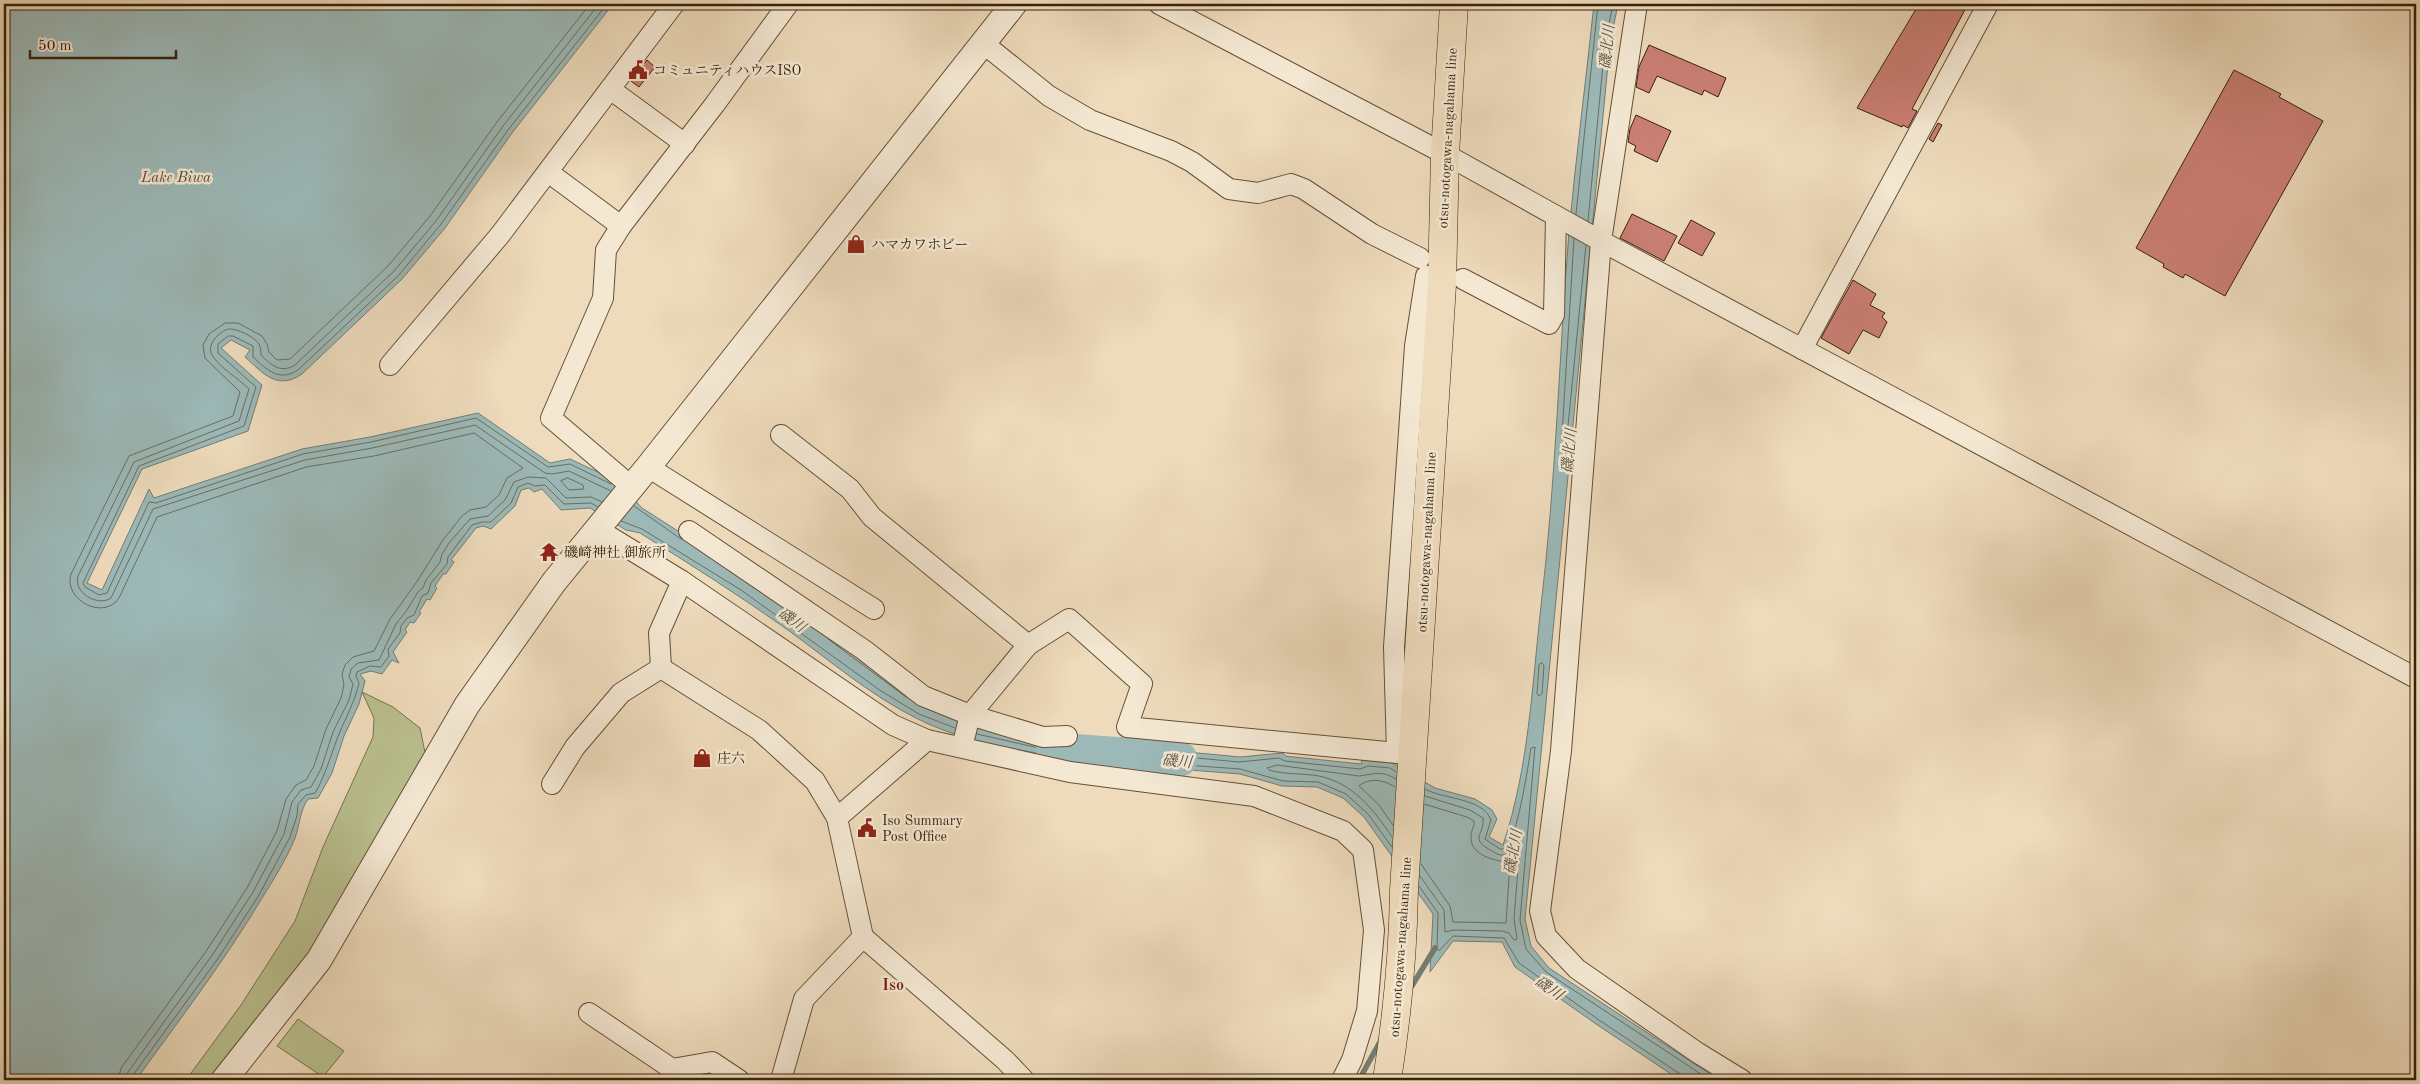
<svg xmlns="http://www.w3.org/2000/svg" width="2420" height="1084" viewBox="0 0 2420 1084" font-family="'Old Standard TT','Noto Serif JP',serif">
<rect width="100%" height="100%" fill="#eedbbc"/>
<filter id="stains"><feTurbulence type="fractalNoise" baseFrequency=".004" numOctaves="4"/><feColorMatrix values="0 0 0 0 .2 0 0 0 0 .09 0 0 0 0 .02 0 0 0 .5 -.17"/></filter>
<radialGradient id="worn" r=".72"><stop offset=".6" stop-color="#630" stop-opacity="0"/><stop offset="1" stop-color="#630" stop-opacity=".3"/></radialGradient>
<g fill="#bac08f" stroke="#79714c">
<polygon points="362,692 393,707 420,728 426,757 289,987 283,986 208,1080 186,1080 241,1005 295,921 323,847 373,737 374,718"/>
<polygon points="298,1019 344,1051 323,1077 277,1046"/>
</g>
<g fill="#9cb9b8" stroke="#747d72">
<path d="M 4,4 L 613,4 L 512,133 L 445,228 L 402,279 L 302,374 C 277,391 263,373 245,357 L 250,350 L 231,340 L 221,348 L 262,385 L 248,431 L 142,469 L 87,583 L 102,590 L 149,489 L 154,498 L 302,449 L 370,437 L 478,413 L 550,463 L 570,459 L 617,481 L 642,508 L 728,563 L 914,697 L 1053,741 L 1101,744 L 1099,760 C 1044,756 965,744 916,718 C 870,695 829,660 788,630 C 740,596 690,564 640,533 L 626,530 L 590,508 L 561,510 L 542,489 L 534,492 L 529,488 L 521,490 L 515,506 L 491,529 L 483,526 L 476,528 L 451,560 L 454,562 L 446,574 L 443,574 L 435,586 L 437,588 L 430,600 L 427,599 L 419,612 L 421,613 L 414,623 L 410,622 L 405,630 L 407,632 L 393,652 L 399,663 L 392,660 L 382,674 L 371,671 L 360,674 L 365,681 L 359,704 L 344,736 L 332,773 L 318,798 L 308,799 C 300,810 300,824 295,838 C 287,858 274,879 262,898 C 224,962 179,1020 136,1080 L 4,1080 Z"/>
<path d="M 1594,4 L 1618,4 L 1610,44 L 1525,919 L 1531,946 L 1549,968 L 1719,1080 L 1680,1080 L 1596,1024 L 1515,967 L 1502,942 L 1453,941 L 1430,972 L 1433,914 L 1364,817 L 1343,798 L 1317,787 L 1282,786 L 1240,774 L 1151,767 L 1151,763 L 1133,761 L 1135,747 L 1240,757 L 1283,753 L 1285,756 L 1361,764 L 1362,760 L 1392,763 L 1435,788 L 1475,799 L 1492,810 L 1497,819 L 1489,837 L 1503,845 C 1529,767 1532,686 1541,606 C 1556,481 1559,357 1569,232 C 1576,156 1586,80 1594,4 Z"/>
</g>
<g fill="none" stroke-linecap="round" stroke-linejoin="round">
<g stroke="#6a6e60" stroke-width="1">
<path d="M 599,4 L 503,126 L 436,221 L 394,271 L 295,365 C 281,374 271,365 261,355 C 261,352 261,348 259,344 C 255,337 236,328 229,329 C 219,331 206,345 212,355 C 220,368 238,378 249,389 L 239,421 L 134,462 L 78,576 C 73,593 98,607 111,598 L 153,509 L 305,460 L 372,448 L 475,425 L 545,473 L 552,474 L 569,471 L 611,491"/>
<path d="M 607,4 L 508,130 L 441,224 L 398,276 L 299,369 C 280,383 267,370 253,357 L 253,346 L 233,336 L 228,336 L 218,344 L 218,353 L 256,387 L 244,426 L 139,466 L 83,583 L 85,587 L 99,595 L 107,593 L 149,502 L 156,503 L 303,454 L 371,442 L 476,418 L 548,467 L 570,464 L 611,484"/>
<polyline points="1576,214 1598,4"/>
<polyline points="1588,221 1605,44 1613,4"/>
<polyline points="1574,239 1562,435 1564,438 1567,436 1586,245"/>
<polygon points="568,478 583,485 584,489 569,490 561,481"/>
<polyline points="634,506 681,539"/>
<polyline points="621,521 642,529 741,590 881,691 919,714 955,728"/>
<polyline points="828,639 906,697"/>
<polygon points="1542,663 1544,665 1542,694 1539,696 1537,694 1539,665"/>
<polyline points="977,734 1052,751 1092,755 1095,753 1093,749 1068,747"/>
<path d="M 1425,789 C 1444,800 1482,797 1491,820 L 1485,839 L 1500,849 L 1505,849 C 1517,840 1528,767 1531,748 L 1535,747 L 1520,920 L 1526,949 L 1546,972 L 1710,1080"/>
<path d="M 1393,825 L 1379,805 L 1359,786 C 1370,777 1384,780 1395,787"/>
<path d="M 1392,837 C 1374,810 1353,783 1319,776 C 1303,773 1285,775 1269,770 L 1267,768 L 1277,765 L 1359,776 C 1375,774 1381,770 1396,779"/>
<polyline points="1392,847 1368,814 1346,794 1318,782 1283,781 1240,769 1158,763 1153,756 1155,754 1239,762 1279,758 1285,761 1360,769 1368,766 1390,768 1396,772"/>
<path d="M 1421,864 L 1450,906 L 1453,922 L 1506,923 L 1510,863 C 1496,860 1470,857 1471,836 C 1471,830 1475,826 1474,821 L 1467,817 L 1424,804"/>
<path d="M 1420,876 L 1444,910 L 1445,932 L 1454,930 L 1502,931 L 1509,933 L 1514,940 L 1517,939 L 1514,919 L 1520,843 L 1516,843 L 1508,854 C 1501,856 1498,855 1492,851 C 1468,838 1485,835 1483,818 L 1470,810 L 1425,796"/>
<polyline points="1419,886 1438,913 1437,950 1440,950 1453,936 1504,938 1519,963 1599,1020 1680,1074 1682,1080"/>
<path d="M 118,1080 L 121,1068 L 207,950 L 247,888 L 277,831 L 286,799 L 296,785 L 306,780 L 314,766 L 326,729 L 341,698 L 344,685 L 342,674 L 345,665 L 353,657 L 374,651 L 390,619 L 416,583 L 443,540 L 462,516 L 470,510 L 486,507 L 499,495 L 507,478 L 523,468 L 474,433 L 374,456 L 306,467 L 157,517 L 119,598 C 104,621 63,600 71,574 L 129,456 L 233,416 L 240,392 L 205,358 L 203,345 L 209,334 L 225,323 L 238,323 L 262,336 L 267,344 L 269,352 L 277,360 L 290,359 L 388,266 L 430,216 L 497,122 L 590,4"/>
<polyline points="126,1080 128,1072 213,954 253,892 284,834 292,802 301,790 311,787 321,769 333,732 349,700 353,684 349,677 351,669 358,663 379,660 396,624 407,610 418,592 423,588 426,580 440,562 442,554 449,543 470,519 488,516 505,500 514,482 528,477 546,478 566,498 591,497 602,502"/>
<path d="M 132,1080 L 133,1075 L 219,957 L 259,895 L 290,837 L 297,816 L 298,804 L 306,795 L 315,793 C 326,774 331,754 339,734 C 346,717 355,701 359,683 L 356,676 L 357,672 L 370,666 L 381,667 L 389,656 L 388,649 L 400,633 L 401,626 L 407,618 L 414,615 L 422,596 L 428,593 L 431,583 L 447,564 L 448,557 L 472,525 L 482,522 L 491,522 L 511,503 L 518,487 L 528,483 L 535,486 L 545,485 L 564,504 L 591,503 L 598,507"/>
</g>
<g stroke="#747d72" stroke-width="5.5">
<polyline points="1410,989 1435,948"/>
<polyline points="1359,1080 1381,1040"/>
</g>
<polyline stroke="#9cb9b8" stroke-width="35" points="1053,750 1180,759"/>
</g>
<g fill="#cb7f75" stroke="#382208">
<polygon points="1919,4 1968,4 1912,109 1917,111 1908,128 1903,125 1902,127 1857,108"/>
<polygon points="1649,45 1726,78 1718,97 1704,90 1702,95 1657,76 1649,93 1636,87 1639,67"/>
<polygon points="647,60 655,67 639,87 631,81"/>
<polygon points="2234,70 2281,94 2279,97 2323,121 2225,296 2185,274 2183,278 2163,267 2164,264 2136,248"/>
<polygon points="1636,115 1671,131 1657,162 1634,151 1636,146 1628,142 1630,129"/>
<polygon points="1938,123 1942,125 1933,142 1929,139"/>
<polygon points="1632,214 1677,236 1664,261 1620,238"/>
<polygon points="1691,220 1715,233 1702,256 1678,243"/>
<polygon points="1853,280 1876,294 1870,305 1885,313 1882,317 1887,322 1879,338 1863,330 1849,354 1821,338"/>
</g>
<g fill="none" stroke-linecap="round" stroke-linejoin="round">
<g stroke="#665035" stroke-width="22">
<g id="minor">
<polyline points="1159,4 1445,154 1601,241 2416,678"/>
<polyline points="1637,4 1601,241 1561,751 1540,911 1546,936 1577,969 1698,1053 1742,1080"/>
<polyline points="984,44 1049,96 1090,120 1171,151 1192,162 1229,189 1258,193 1291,184 1304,189 1372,234 1420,258"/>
<polyline points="610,89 685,144"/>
<polyline points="548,172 621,226"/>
<polyline points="1463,279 1549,324 1554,315 1556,216"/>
<polyline points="1802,349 1988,4"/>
<polyline points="390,365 500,235 674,4"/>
<polyline points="781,435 850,489 872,517 1028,645 970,715 962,747"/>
<polyline points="648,467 874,609"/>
<polyline points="632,487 551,418 603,298 606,250 621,226 715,104 788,4"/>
<polyline points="597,529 682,581 893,725 927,740 1070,772 1254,796 1343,831 1363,850 1374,930 1367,1011 1352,1060 1342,1080"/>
<polyline points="689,531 864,650 923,696 970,715 1043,737 1067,736"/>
<polyline points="1028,645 1069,619 1142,684 1127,727 1397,753 1394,647 1415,346 1426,276"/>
<polyline points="661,668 659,633 682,581"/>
<polyline points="552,784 575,747 621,693 661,668 759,730 815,781 837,818"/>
<polyline points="863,937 837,818 927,740"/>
<polyline points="589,1013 672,1069 712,1062 739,1080"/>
<polyline points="781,1080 804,999 863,937 1005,1060 1024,1080"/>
</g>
</g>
<g stroke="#665035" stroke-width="27">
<polyline id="tertiary" points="224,1080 319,960 467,705 554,582 648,467 1014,4"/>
</g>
<g stroke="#382208" stroke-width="29">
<path id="primary" d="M 1387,1080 C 1397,1017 1403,954 1404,890 L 1442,285 L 1445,154 L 1454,4"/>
</g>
<use href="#minor" stroke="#f4e8d3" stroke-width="20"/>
<use href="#tertiary" stroke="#f4e8d3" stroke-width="25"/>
<use href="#primary" stroke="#eedbbc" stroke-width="28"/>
</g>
<defs>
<g id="civic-bare" transform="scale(1.5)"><path d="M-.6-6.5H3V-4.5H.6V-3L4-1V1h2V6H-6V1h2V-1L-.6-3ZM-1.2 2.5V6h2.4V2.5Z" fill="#8f2418" stroke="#f4e8d3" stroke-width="2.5" paint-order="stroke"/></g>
<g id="shop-bare" transform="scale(1.5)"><path d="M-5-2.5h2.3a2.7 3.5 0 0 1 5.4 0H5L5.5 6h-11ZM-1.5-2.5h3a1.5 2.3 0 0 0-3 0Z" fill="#8f2418" stroke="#f4e8d3" stroke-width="2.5" paint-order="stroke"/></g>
<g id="temple-bare" transform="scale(1.5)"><path d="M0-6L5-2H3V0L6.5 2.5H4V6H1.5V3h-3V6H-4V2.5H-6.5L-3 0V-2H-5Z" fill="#8f2418" stroke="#f4e8d3" stroke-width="2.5" paint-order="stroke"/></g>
</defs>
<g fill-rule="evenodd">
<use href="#civic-bare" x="638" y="70"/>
<use href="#shop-bare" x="856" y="244"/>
<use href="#temple-bare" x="549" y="552"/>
<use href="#shop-bare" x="702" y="758"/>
<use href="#civic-bare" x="867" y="828"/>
</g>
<g text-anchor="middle" stroke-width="5" stroke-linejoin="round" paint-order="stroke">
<g font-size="14" fill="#382208" stroke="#f4e8d3" text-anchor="start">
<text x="653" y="75">コミュニティハウスISO</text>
<text x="871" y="249">ハマカワホビー</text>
<text x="564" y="557">磯崎神社 御旅所</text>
<text x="717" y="763">庄六</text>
<text x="882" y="825">Iso Summary<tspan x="882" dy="16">Post Office</tspan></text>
</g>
<g font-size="14" fill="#382208" stroke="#f4e8d3">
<text transform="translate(1447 138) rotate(-87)" y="5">otsu-notogawa-nagahama line</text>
<text transform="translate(1426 542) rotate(-87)" y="5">otsu-notogawa-nagahama line</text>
<text transform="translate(1400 947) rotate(-86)" y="5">otsu-notogawa-nagahama line</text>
</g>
<g font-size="15" font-style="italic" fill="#564f3d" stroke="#f4e8d3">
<text transform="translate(1607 47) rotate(-85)" y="5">磯北川</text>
<text x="176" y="182">Lake Biwa</text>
<text transform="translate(1569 451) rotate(-85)" y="5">磯北川</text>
<text transform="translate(792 620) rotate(36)" y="5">磯川</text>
<text transform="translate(1177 761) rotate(5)" y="5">磯川</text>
<text transform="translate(1513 852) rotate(-80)" y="5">磯北川</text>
<text transform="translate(1549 988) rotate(35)" y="5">磯川</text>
</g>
<g font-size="16" font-weight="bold" fill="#7a1f14" stroke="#f4e8d3">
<text x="893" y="990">Iso</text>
</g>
</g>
<rect width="2420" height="1084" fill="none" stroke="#eedbbc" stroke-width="20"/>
<rect x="5" y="5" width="2410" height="1074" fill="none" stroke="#382208" stroke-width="2.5"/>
<rect x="10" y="10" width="2400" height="1064" fill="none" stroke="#382208"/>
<path d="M30 50v8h146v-8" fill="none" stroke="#382208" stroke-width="2.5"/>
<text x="38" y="50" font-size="15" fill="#382208" stroke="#f4e8d3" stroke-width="4" paint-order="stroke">50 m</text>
<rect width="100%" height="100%" filter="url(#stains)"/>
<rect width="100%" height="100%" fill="url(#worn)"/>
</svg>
